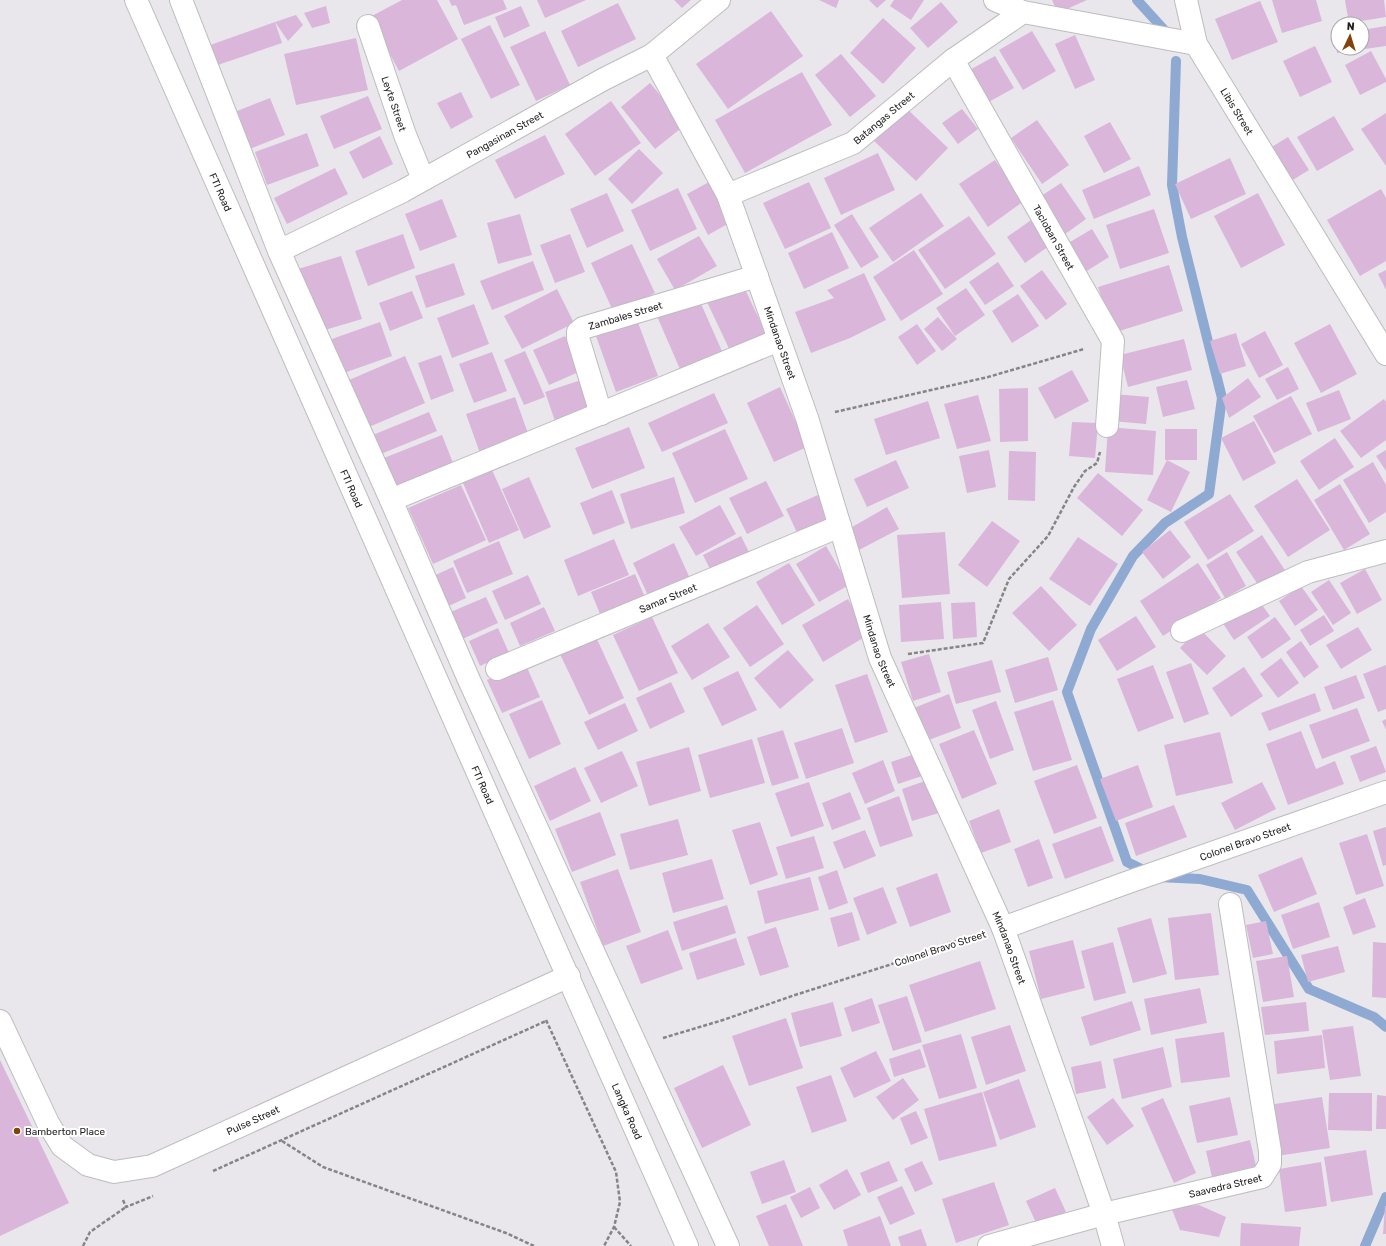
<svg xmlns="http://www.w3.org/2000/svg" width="1386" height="1246" viewBox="0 0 1386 1246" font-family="Rubik,sans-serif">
<rect width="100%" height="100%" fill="#e9e7eb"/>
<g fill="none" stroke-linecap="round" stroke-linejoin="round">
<g stroke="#8faad2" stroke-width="10">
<polyline points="1137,0 1167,33"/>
<polyline points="1176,61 1172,185 1182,237 1222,398 1209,494 1165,523 1133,556 1091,629 1067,692 1127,862 1158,877 1200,879 1247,890 1309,989 1374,1017 1386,1027"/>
<polyline points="1365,1246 1386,1197"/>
</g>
</g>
<g fill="#dab6db">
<polygon points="402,0 437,0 458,39 399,71 370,17"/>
<polygon points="449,0 503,0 507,9 464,25 456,5 452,6"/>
<polygon points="537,0 586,0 545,18"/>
<polygon points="674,0 691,0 682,8"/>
<polygon points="819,0 839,0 836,8"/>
<polygon points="869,0 886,0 877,8"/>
<polygon points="894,0 924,0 911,20 890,6"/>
<polygon points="1052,0 1087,0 1058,13"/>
<polygon points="1272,0 1316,0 1322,21 1282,33"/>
<polygon points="1345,0 1384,0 1386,17 1349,23"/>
<polygon points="1260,1 1278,42 1232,60 1215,19"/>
<polygon points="941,2 958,22 928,48 910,28"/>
<polygon points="618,3 636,39 578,67 561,31"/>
<polygon points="326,6 330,23 312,28 304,13"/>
<polygon points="521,6 530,26 504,38 495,17"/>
<polygon points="771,11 803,56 728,109 696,64"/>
<polygon points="296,15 303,25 288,41 275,22"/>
<polygon points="883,18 916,48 883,84 850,53"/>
<polygon points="275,22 282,43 206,69 199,49"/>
<polygon points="490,25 520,85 491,99 461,39"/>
<polygon points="1386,26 1386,46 1337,53 1335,34 1338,34 1338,48 1362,48 1362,30"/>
<polygon points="545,31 570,85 536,101 510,47"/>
<polygon points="1032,31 1056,71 1023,90 999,50"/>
<polygon points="1075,35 1095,80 1075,89 1055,44"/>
<polygon points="356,38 368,90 296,105 284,54"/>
<polygon points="1315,46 1332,82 1300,97 1283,61"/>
<polygon points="1371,51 1386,79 1386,82 1360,95 1345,65"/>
<polygon points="841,54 876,96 850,117 815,75"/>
<polygon points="995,56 1014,88 985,104 966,72"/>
<polygon points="802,72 832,125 745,173 715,120"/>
<polygon points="650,83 685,125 655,149 621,107"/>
<polygon points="461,92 473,117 451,129 437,103"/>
<polygon points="368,96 382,129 334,149 320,116"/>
<polygon points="270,98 285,135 237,154 222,117"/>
<polygon points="611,101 641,143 595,176 565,134"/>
<polygon points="903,105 948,148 916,181 871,138"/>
<polygon points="962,109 978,129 958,144 942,123"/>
<polygon points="1386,113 1386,166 1361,129"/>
<polygon points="1334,116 1354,150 1317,171 1297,137"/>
<polygon points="1037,120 1069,165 1042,184 1011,138"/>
<polygon points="1110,122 1131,159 1104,173 1084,136"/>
<polygon points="307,133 319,166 267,185 255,152"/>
<polygon points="545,135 565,174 515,199 495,160"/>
<polygon points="380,136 393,164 363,179 349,152"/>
<polygon points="1288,137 1309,170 1291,181 1270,148"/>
<polygon points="639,149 663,173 632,204 608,179"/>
<polygon points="878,153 895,190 841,215 824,178"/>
<polygon points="1230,158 1246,194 1191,219 1175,184"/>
<polygon points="995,160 1024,201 988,227 959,184"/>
<polygon points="1139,166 1151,195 1094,219 1082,190"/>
<polygon points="335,168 348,194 287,224 274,198"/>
<polygon points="711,181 733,221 708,235 687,194"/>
<polygon points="809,182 831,228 785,249 763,203"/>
<polygon points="1061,183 1086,219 1061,237 1035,200"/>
<polygon points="678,188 697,229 650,251 631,210"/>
<polygon points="1381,189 1386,198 1386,261 1360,276 1327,220"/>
<polygon points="607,193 624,231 587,248 570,209"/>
<polygon points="921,193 944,226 893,262 869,228"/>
<polygon points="1258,193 1285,245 1241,268 1214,216"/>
<polygon points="442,199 457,237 420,251 405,214"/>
<polygon points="1154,209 1169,253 1120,269 1106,225"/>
<polygon points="520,214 532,255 498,264 487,223"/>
<polygon points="852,214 879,257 861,268 834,225"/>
<polygon points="969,216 996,254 945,289 918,250"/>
<polygon points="1034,218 1052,244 1025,263 1007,237"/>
<polygon points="1092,229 1109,257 1082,274 1065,245"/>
<polygon points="832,232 849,268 804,289 788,253"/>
<polygon points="403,234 415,268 368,286 355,251"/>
<polygon points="570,234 585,272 555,283 540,245"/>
<polygon points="699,236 717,266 675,290 657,259"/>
<polygon points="632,244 655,293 614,313 591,263"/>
<polygon points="914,250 943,294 901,321 873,277"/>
<polygon points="341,256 362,319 318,332 298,269"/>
<polygon points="533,261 544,290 492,310 480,281"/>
<polygon points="998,262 1014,286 985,305 969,282"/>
<polygon points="454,263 465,295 426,308 415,276"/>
<polygon points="1169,265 1183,311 1113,333 1098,287"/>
<polygon points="1042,270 1067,304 1046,320 1020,286"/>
<polygon points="1386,270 1386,290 1378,274"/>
<polygon points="864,273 886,320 850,338 811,353 795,312 834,298 827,290"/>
<polygon points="743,285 769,340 733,357 707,302"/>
<polygon points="966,288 985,315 955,336 936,308"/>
<polygon points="557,289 574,323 522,349 504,316"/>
<polygon points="412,291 423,318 390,331 379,303"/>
<polygon points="1018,294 1039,326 1012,343 992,311"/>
<polygon points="698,297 725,358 683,376 656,314"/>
<polygon points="474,304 489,344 452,358 437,318"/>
<polygon points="938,317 957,339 942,351 924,329"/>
<polygon points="637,320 658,376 616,392 596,336"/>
<polygon points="380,322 392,356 341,374 329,340"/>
<polygon points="917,324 936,351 917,365 898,337"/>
<polygon points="1330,324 1357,374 1321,393 1294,343"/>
<polygon points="1265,331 1283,365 1259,378 1241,344"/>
<polygon points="1236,333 1246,366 1220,374 1210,341"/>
<polygon points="565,336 581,371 549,385 533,350"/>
<polygon points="1184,339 1192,370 1128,387 1120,355"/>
<polygon points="525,351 545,397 524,405 504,360"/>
<polygon points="492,352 507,391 474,403 459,364"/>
<polygon points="441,355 454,391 431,400 418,363"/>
<polygon points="405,356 425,403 369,427 349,380"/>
<polygon points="1288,367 1299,389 1277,400 1265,379"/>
<polygon points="1072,370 1089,401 1055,419 1038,388"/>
<polygon points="587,378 597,409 556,424 545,392"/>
<polygon points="1248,378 1261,397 1229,418 1222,398"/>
<polygon points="1187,380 1195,409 1163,417 1156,387"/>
<polygon points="780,387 807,447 774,462 747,403"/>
<polygon points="1028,388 1028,441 1000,442 999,389"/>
<polygon points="1339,390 1351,419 1318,432 1306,403"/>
<polygon points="714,393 728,423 662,452 648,423"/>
<polygon points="1114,394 1149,397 1146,424 1111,421"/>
<polygon points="978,395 991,441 957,449 944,404"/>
<polygon points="1291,396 1312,434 1274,453 1253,416"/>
<polygon points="515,397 530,439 481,456 466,414"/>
<polygon points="1384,399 1386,402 1386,440 1361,458 1340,431"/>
<polygon points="928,401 940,438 886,455 874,419"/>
<polygon points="429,412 437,431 376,456 368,437"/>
<polygon points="1254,421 1276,463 1243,481 1221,438"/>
<polygon points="1072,422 1098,423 1095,458 1069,456"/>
<polygon points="629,427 645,468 592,489 575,448"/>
<polygon points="1108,427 1156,431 1153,475 1105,472"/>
<polygon points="725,429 748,479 695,503 672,453"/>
<rect x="1165" y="429" width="32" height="31"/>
<polygon points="442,435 455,468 397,491 384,458"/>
<polygon points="1335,438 1354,467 1319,490 1300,461"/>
<polygon points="989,450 996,487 967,493 959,456"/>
<polygon points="1386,450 1386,471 1376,456"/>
<polygon points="1009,451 1036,452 1035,501 1008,500"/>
<polygon points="896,460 909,488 867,507 854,479"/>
<polygon points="1167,460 1190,472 1171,512 1147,500"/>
<polygon points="1373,462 1386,485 1386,512 1369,523 1343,480"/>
<polygon points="492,470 519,530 489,543 463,483"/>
<polygon points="1098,473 1143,510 1122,536 1077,498"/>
<polygon points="529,477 551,527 524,539 502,489"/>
<polygon points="674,477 685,513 631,529 620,494"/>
<polygon points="1297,479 1330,530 1288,557 1254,506"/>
<polygon points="766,481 784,516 747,534 729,498"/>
<polygon points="1340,484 1370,534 1344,550 1314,500"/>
<polygon points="461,485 486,540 433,564 408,508"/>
<polygon points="612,490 625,523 593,535 580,503"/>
<polygon points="1230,494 1254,531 1208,560 1184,522"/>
<polygon points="818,495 832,524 800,539 786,509"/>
<polygon points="720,505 736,534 696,556 679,527"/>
<polygon points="887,507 899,529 859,550 847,530"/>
<polygon points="992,521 1020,541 987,587 958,565"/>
<polygon points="1170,530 1191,557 1163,579 1142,552"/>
<polygon points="945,532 950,594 902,598 897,535"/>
<polygon points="1262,535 1286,572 1261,589 1236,552"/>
<polygon points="741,536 750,554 712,573 703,555"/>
<polygon points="1078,537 1118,564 1090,606 1049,579"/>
<polygon points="614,539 629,575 578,596 564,560"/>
<polygon points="499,541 513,574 467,593 453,561"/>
<polygon points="674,543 692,583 651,602 633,563"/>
<polygon points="826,546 849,585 819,602 796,564"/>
<polygon points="1227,552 1246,586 1225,598 1206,565"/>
<polygon points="789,563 815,605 782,625 756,582"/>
<polygon points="1198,563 1221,598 1163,636 1140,601"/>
<polygon points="453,567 466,598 442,609 429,578"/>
<polygon points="1365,569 1382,600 1357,614 1340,583"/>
<polygon points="635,574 647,602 603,621 591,592"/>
<polygon points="528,575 541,604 505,620 492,591"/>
<polygon points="1329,580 1351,613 1333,625 1311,592"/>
<polygon points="1041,586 1077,625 1049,651 1012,613"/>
<polygon points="1301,586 1318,610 1295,626 1279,601"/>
<polygon points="486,597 498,623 458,641 446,614"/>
<polygon points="1257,598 1270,616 1234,640 1222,622"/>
<polygon points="848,599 868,635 823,662 802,625"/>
<polygon points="941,602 944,639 901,642 899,605"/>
<polygon points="975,602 977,637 953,639 951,603"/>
<polygon points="757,605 784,644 750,667 723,628"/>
<polygon points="544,607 555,631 520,646 510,623"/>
<polygon points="1324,615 1334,631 1310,646 1300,630"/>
<polygon points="1136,616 1156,647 1117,671 1098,640"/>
<polygon points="652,617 678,673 639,691 613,635"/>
<polygon points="1275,617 1291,639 1262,659 1247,637"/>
<polygon points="708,623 730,657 692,680 671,646"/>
<polygon points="1358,627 1372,650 1341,669 1326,645"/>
<polygon points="498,628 509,653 480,666 469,641"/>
<polygon points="1199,628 1226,656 1207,675 1180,648"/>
<polygon points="596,637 624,698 589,715 560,654"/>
<polygon points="1301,641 1319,667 1304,678 1286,652"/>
<polygon points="788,650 814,680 780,709 754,678"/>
<polygon points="929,654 941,692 913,701 901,662"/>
<polygon points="1048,657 1058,690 1015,703 1005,670"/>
<polygon points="1281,658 1299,683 1278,698 1260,674"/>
<polygon points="992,660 1001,692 956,704 947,672"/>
<polygon points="525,663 540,697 502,713 487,680"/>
<polygon points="1191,663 1209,714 1184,723 1166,672"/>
<polygon points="1153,665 1174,718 1138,732 1117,679"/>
<polygon points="1386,665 1386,709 1378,712 1363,674"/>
<polygon points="1244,667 1263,696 1231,717 1212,688"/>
<polygon points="738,671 757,710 722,726 703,688"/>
<polygon points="867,674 888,732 855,743 835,685"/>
<polygon points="1356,675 1365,698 1333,710 1324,687"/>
<polygon points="671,682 685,712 650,729 636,698"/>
<polygon points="1315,693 1321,711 1269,731 1261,713"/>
<polygon points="949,694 961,728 926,741 914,708"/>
<polygon points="542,700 561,744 529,759 509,714"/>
<polygon points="1053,700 1072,760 1033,771 1014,712"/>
<polygon points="996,701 1014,750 990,759 972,710"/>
<polygon points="625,703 638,731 598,750 584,722"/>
<polygon points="1357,708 1370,741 1322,759 1309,725"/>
<polygon points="1386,719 1386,730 1382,721"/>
<polygon points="842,728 854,763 806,779 794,743"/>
<polygon points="783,730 799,778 772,786 757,738"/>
<polygon points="974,730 997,784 962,799 939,744"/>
<polygon points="1301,731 1316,769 1335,761 1344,784 1288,805 1266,744"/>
<polygon points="1220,732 1233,783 1176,796 1164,745"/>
<polygon points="752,739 765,783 710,798 698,755"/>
<polygon points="1376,746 1386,772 1360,782 1350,756"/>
<polygon points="689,747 701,791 649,806 636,762"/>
<polygon points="622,751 638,786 601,803 584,768"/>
<polygon points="918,753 925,775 898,784 891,762"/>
<polygon points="883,760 895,791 865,804 852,773"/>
<polygon points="1077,765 1097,818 1054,834 1034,781"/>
<polygon points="1138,765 1153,807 1116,821 1100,779"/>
<polygon points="575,767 591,801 550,821 534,786"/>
<polygon points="928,780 939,813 912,821 902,789"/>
<polygon points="809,782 824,826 791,837 775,793"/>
<polygon points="1262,782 1276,809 1235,830 1221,803"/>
<polygon points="850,792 861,819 832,830 822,803"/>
<polygon points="899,796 913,836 880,847 867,808"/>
<polygon points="1174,805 1187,837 1136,856 1125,823"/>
<polygon points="999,809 1011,842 981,853 969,821"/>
<polygon points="600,812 616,855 572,872 555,829"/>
<polygon points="678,819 688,855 630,870 620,834"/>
<polygon points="760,822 778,875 750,885 732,830"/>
<polygon points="1101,826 1114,861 1065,879 1052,844"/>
<polygon points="1386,827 1386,865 1383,866 1373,831"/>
<polygon points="865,830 876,856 844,869 833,842"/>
<polygon points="1367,834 1384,886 1356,895 1339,843"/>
<polygon points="814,836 824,868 786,879 776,847"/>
<polygon points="1039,839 1053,878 1028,887 1014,849"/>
<polygon points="1302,857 1317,894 1274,912 1258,875"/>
<polygon points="712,859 724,899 673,913 662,873"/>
<polygon points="618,869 641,932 603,946 580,882"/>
<polygon points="837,870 848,903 829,910 818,877"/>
<polygon points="937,873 951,912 910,927 896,888"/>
<polygon points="810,877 819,910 765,924 757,891"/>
<polygon points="883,887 897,923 867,935 853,898"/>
<polygon points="1365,898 1376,927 1353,935 1343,907"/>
<polygon points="1319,902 1330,937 1293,949 1281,915"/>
<polygon points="727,905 736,933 682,951 673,922"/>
<polygon points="852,912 860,940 838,947 830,918"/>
<polygon points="1211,913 1219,975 1175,980 1168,918"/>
<polygon points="1151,918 1167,974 1133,983 1117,928"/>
<polygon points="1266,921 1273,954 1253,958 1246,925"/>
<polygon points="776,927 789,967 760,976 747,937"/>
<polygon points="668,930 683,969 641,984 626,946"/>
<polygon points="736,938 745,965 697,980 689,953"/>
<polygon points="1073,940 1085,988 1041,999 1029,951"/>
<polygon points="1113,942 1126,993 1094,1001 1081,951"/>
<polygon points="1373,942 1386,943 1386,998 1372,997"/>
<polygon points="1338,946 1345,972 1308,982 1301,955"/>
<polygon points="1287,956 1294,997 1263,1002 1256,961"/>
<polygon points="980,961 996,1009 925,1032 909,985"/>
<polygon points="1200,988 1207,1023 1151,1035 1144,999"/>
<polygon points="907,996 922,1042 893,1051 878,1005"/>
<polygon points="872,998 880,1023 852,1032 844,1008"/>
<polygon points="1132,1001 1141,1030 1090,1046 1081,1017"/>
<polygon points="833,1002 842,1036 800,1047 791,1013"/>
<polygon points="1306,1002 1309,1031 1265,1035 1261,1007"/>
<polygon points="786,1018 803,1068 749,1086 732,1036"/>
<polygon points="1010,1025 1026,1071 986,1085 971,1037"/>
<polygon points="1353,1026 1361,1076 1330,1080 1322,1030"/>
<polygon points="1224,1032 1230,1077 1181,1083 1175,1039"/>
<polygon points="961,1034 977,1088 939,1099 922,1045"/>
<polygon points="1322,1035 1325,1068 1277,1074 1274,1041"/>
<polygon points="1163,1047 1172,1087 1122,1099 1113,1059"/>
<polygon points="920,1049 926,1067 894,1077 889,1059"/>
<polygon points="876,1051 891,1081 854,1098 840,1068"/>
<polygon points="0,1060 69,1203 0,1236"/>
<polygon points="1101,1061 1106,1088 1076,1094 1071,1067"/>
<polygon points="723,1065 751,1125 702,1148 674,1088"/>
<polygon points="831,1075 847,1121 812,1133 796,1087"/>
<polygon points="903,1078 919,1100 893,1120 876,1097"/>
<polygon points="1019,1079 1036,1127 1000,1140 983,1092"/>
<polygon points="982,1092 997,1146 939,1161 924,1109"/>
<polygon points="1329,1093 1372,1093 1372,1131 1328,1130"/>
<polygon points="1377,1095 1386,1096 1386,1129 1376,1129"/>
<polygon points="1230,1097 1238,1135 1197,1143 1189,1106"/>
<polygon points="1322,1097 1330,1148 1277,1156 1269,1105"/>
<polygon points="1113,1098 1134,1126 1107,1145 1087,1117"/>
<polygon points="1163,1098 1196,1173 1174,1183 1141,1108"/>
<polygon points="916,1111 928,1138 911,1145 900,1118"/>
<polygon points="1250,1140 1256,1166 1212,1177 1206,1151"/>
<polygon points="1366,1150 1373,1195 1331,1202 1324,1157"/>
<polygon points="784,1160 796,1192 762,1204 750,1172"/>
<polygon points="889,1161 898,1181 868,1193 860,1173"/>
<polygon points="922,1161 933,1184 915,1192 904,1169"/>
<polygon points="1321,1162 1327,1206 1285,1212 1279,1169"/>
<polygon points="847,1169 861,1195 834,1210 819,1185"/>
<polygon points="994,1182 1009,1225 956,1243 942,1199"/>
<polygon points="902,1186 915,1214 890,1225 877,1197"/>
<polygon points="810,1187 820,1208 801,1218 790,1197"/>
<polygon points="1055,1188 1066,1212 1037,1225 1026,1201"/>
<polygon points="786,1204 803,1246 769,1246 756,1216"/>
<polygon points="1199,1205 1226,1217 1219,1237 1180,1230 1171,1207"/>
<polygon points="1385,1206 1386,1206 1386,1234 1383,1234"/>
<polygon points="880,1216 891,1246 848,1246 843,1230"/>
<polygon points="1241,1223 1301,1227 1299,1246 1240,1246"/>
<polygon points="921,1229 927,1246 901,1246 898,1237"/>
</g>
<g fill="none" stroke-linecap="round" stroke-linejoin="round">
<g stroke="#bdbcbf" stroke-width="24">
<g id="minor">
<path id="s1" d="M 136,0 L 687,1246"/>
<polyline points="181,0 279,251 391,500 469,680 728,1246"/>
<polyline points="995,0 1023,12 1196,44"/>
<path id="s2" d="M 1186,0 L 1196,44 L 1386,354"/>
<path id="s3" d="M 368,26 L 405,135 L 423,179"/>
<path id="s4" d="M 652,55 L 728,195 L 807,418 L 880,658 L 1003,928 L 1065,1102 L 1104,1214 L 1113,1246"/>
<path id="s5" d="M 953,60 L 1113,341 L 1107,426"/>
<path id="s6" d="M 728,195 L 853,143 L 953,60 L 1023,12"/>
<path id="s7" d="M 279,251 L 403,191 L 604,79 L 652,55 L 719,0"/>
<path id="s8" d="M 601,414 L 578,338 L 578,332 L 583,328 L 757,276"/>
<polyline points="391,500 779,340"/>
<polyline points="1182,631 1308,572 1386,551"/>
<path id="s9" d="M 497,669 L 840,526"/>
<path id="s10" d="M 1003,928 L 1123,884 L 1386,792"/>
<path id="s11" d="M 0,1021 L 48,1123 L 62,1146 L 88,1165 L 114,1172 L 152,1166 L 569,976"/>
<path id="s12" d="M 989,1246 L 1104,1214 L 1262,1177 L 1270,1164 L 1270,1151 L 1230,904"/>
</g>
</g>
<g stroke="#868487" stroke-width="2.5" stroke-dasharray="4 2" stroke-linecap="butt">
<polyline points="835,412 988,377 1084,349"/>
<polyline points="908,654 983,643 1009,579 1048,536 1074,487 1085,471 1097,463 1100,452"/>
<polyline points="546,1020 616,1172 620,1202 614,1227 604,1246"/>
<polyline points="663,1038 723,1020 795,995 889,965 949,943 976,936"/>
<polyline points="282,1141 323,1167 506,1233 534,1246"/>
<polyline points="213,1171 546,1021"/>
<polyline points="123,1200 126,1207 153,1196"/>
<polyline points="614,1227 631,1246"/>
<polyline points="83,1246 90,1232 126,1207"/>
</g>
<use href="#minor" stroke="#fff" stroke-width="22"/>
</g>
<circle fill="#834209" stroke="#fff" stroke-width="1.5" cx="17" cy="1131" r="4"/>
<g text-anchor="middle" stroke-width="4" stroke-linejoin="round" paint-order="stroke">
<g font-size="10" fill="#201f20" stroke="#fff">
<text dy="4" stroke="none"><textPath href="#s3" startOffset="82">Leyte Street</textPath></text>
<text dy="4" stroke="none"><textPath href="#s2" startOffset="124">Libis Street</textPath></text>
<text dy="4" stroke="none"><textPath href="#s6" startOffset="175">Batangas Street</textPath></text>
<text dy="4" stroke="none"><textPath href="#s7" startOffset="254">Pangasinan Street</textPath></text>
<text dy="4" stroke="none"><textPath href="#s1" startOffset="210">FTI Road</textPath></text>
<text dy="4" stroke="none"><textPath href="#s5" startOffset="204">Tacloban Street</textPath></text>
<text dy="4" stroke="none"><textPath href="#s8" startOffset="136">Zambales Street</textPath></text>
<text dy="4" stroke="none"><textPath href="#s4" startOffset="316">Mindanao Street</textPath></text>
<text dy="4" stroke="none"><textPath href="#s1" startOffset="534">FTI Road</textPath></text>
<text dy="4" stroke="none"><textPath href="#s9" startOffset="185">Samar Street</textPath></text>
<text dy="4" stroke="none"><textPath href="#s4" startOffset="640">Mindanao Street</textPath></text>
<text dy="4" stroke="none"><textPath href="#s1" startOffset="858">FTI Road</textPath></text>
<text dy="4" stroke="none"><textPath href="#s10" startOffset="257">Colonel Bravo Street</textPath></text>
<text transform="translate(940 948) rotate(-18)" y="4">Colonel Bravo Street</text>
<text dy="4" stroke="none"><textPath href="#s4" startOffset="964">Mindanao Street</textPath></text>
<text dy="4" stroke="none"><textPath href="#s1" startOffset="1215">Langka Road</textPath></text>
<text dy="4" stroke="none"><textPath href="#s11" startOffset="348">Pulse Street</textPath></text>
<text dy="4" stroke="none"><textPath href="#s12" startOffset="244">Saavedra Street</textPath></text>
</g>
<g font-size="10" fill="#201f20" stroke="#fff" text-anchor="start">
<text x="25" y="1135">Bamberton Place</text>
</g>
</g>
<g transform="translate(1350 36) rotate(4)"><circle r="19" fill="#ffffff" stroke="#a6a5a6"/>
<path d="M0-3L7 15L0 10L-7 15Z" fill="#834209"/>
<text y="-6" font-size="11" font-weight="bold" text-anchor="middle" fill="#201f20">N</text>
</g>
</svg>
